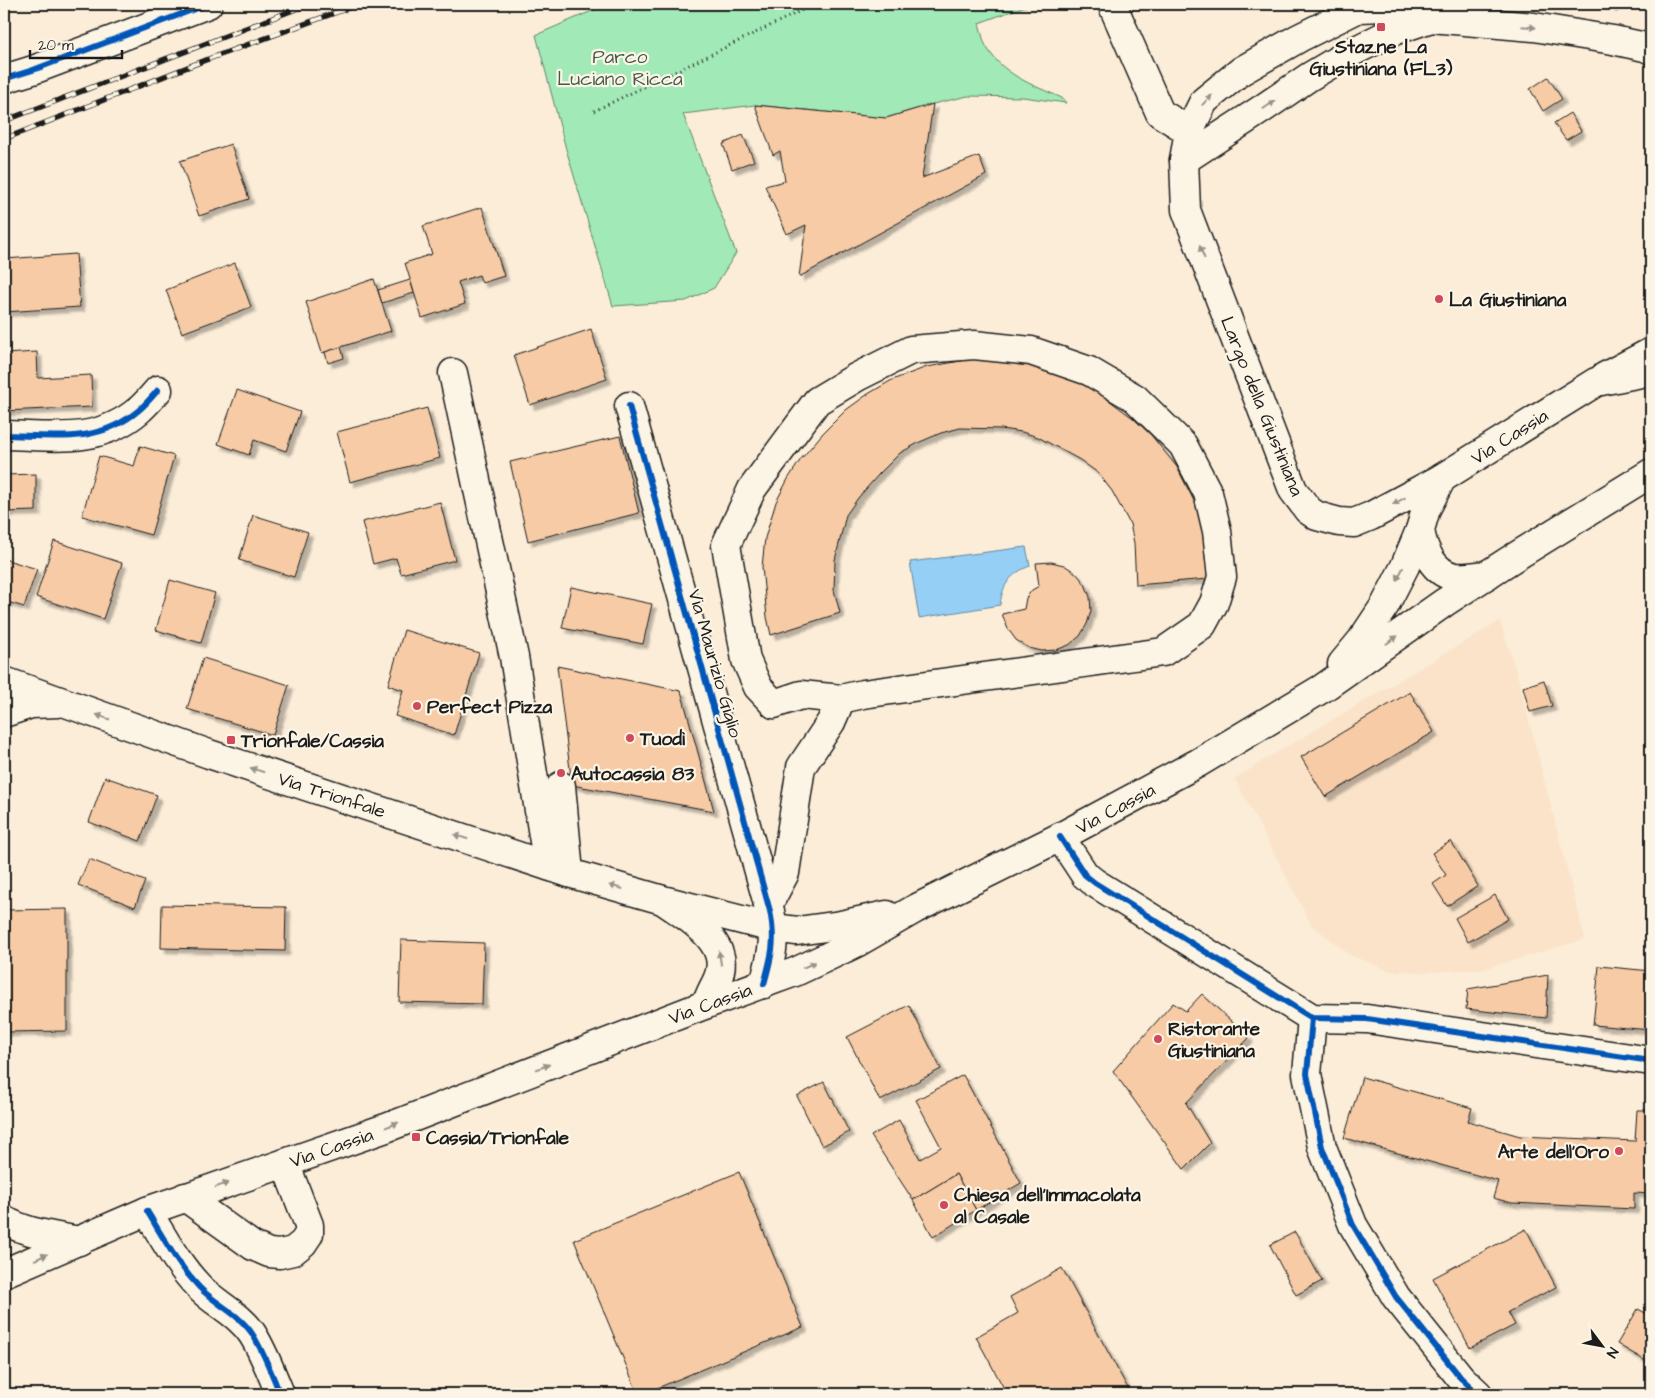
<svg xmlns="http://www.w3.org/2000/svg" width="1655" height="1398" viewBox="0 0 1655 1398" font-family="'Architects Daughter',sans-serif">
<defs>
<filter id="shadow"><feDropShadow dx="4.5" dy="4.5" stdDeviation="1" flood-color="#0004"/></filter>
</defs>
<rect width="100%" height="100%" fill="#fbedd8"/>
<filter id="ink" filterUnits="userSpaceOnUse"><feTurbulence type="fractalNoise" baseFrequency=".02" numOctaves="2"/><feDisplacementMap in="SourceGraphic" scale="10" xChannelSelector="R" yChannelSelector="G"/><feConvolveMatrix kernelMatrix="1 2 1 2 8 2 1 2 1" color-interpolation-filters="sRGB"/></filter>
<g filter="url(#ink)">
<polygon fill="#fae3c9" points="1500,621 1517,674 1585,939 1484,969 1429,972 1390,971 1350,955 1311,924 1235,779 1261,762"/>
<path fill="#a1e9b7" stroke="#5e826a" d="M 608,4 L 1031,4 L 979,23 C 981,29 982,36 984,42 C 999,74 1033,85 1062,98 L 1066,103 L 1023,97 L 968,96 L 933,104 L 886,118 L 755,105 L 683,114 L 736,253 L 714,288 L 686,301 L 613,306 L 566,149 L 536,35 Z"/>
<path fill="#96cff6" stroke="#65879f" d="M 1026,547 L 1030,566 C 1011,573 1002,585 1000,605 L 919,618 L 910,562 Z"/>
<g fill="#f6cba5" stroke="#1c1c1c" filter="url(#shadow)">
<polygon points="1548,77 1562,99 1543,111 1530,89"/>
<polygon points="933,104 922,178 979,156 986,175 799,277 806,225 787,234 765,186 785,181 780,151 773,155 755,105 886,118"/>
<polygon points="1570,113 1581,131 1566,140 1554,123"/>
<polygon points="743,135 754,161 732,169 723,144"/>
<polygon points="231,144 249,199 199,216 180,161"/>
<polygon points="482,207 504,276 482,283 479,275 458,282 465,304 422,318 405,263 432,254 423,226"/>
<polygon points="76,254 80,307 4,312 4,259"/>
<polygon points="235,263 251,307 182,333 166,290"/>
<polygon points="374,279 391,331 322,353 306,302"/>
<polygon points="410,280 414,293 382,303 378,290"/>
<polygon points="591,329 607,379 530,405 514,355"/>
<polygon points="341,347 344,358 328,363 325,352"/>
<polygon points="37,352 38,378 91,375 92,407 4,411 4,354"/>
<polygon points="983,357 1029,363 1080,383 1102,395 1133,418 1151,435 1177,467 1197,507 1204,537 1208,579 1136,585 1134,543 1130,524 1112,491 1098,473 1080,460 1038,437 1022,432 1001,429 960,428 941,433 920,442 900,453 879,474 858,498 846,515 835,560 834,590 840,613 771,635 767,617 762,567 765,538 776,502 788,479 801,459 823,433 846,410 868,394 892,380 927,367"/>
<polygon points="237,390 300,412 286,451 254,440 249,455 218,444"/>
<polygon points="427,408 440,458 350,482 337,432"/>
<polygon points="620,436 639,513 528,541 510,462"/>
<polygon points="140,446 174,456 151,535 82,516 99,456 134,466"/>
<polygon points="36,474 36,511 4,512 4,475"/>
<polygon points="440,502 455,560 401,574 396,558 373,564 362,522"/>
<polygon points="253,515 308,532 294,577 239,560"/>
<polygon points="54,541 122,563 103,619 36,597"/>
<polygon points="4,559 37,569 24,607 4,601"/>
<polygon points="1051,562 1064,565 1076,573 1085,584 1090,597 1091,611 1087,624 1080,636 1069,645 1056,650 1042,651 1029,648 1016,640 1008,629 1002,614 1024,609 1026,598 1032,590 1039,586 1036,563"/>
<polygon points="170,580 215,593 201,643 156,630"/>
<polygon points="571,587 652,604 643,644 562,628"/>
<polygon points="404,630 479,653 454,735 395,716 403,690 388,685"/>
<polygon points="203,658 289,685 273,735 187,709"/>
<polygon points="557,666 681,691 714,811 572,785"/>
<polygon points="1544,680 1552,706 1530,712 1523,687"/>
<polygon points="1410,692 1434,732 1325,797 1301,757"/>
<polygon points="105,777 157,795 140,841 89,822"/>
<polygon points="1451,841 1478,886 1447,906 1433,884 1446,875 1432,853"/>
<polygon points="89,859 145,881 135,907 78,885"/>
<polygon points="1495,895 1508,919 1468,942 1455,918"/>
<polygon points="162,905 286,907 285,951 161,948"/>
<polygon points="67,909 67,1031 4,1032 4,910"/>
<polygon points="401,940 484,943 482,1004 399,1002"/>
<polygon points="1599,966 1651,971 1651,1030 1593,1025"/>
<polygon points="1548,975 1546,1018 1466,1009 1468,989"/>
<polygon points="1202,994 1249,1038 1186,1103 1210,1143 1184,1169 1113,1071 1173,1003 1186,1011"/>
<polygon points="909,1005 941,1069 880,1101 847,1037"/>
<polygon points="963,1075 1021,1183 976,1210 956,1174 913,1200 871,1136 899,1120 920,1159 941,1147 916,1100"/>
<polygon points="1362,1077 1472,1108 1468,1121 1520,1136 1635,1141 1637,1110 1651,1110 1651,1194 1634,1193 1634,1209 1512,1203 1493,1198 1498,1181 1344,1138"/>
<polygon points="824,1082 849,1132 822,1146 797,1096"/>
<polygon points="739,1172 803,1327 643,1394 638,1394 574,1240"/>
<polygon points="956,1174 976,1210 933,1237 913,1200"/>
<polygon points="1526,1229 1556,1287 1508,1312 1515,1325 1470,1348 1433,1278"/>
<polygon points="1295,1232 1322,1281 1296,1295 1270,1245"/>
<polygon points="1062,1268 1131,1394 1007,1394 976,1337 1018,1313 1010,1297"/>
<polygon points="1638,1309 1651,1316 1651,1364 1617,1344"/>
</g>
<g fill="none" stroke-linecap="round" stroke-linejoin="round">
<g stroke="#1c1c1c" stroke-width="31">
<g id="minor">
<polyline points="1112,4 1160,113 1189,131"/>
<polyline points="4,79 33,70 208,4"/>
<polyline points="1184,160 1262,109 1309,77 1346,55 1396,30 1431,18"/>
<polyline points="453,373 514,657 548,866"/>
<polyline points="1604,377 1651,352"/>
<path d="M 629,406 L 770,911 C 776,941 772,955 764,984"/>
<path d="M 4,435 C 53,436 98,445 139,410 C 146,404 152,397 158,390"/>
<polyline points="1442,478 1371,516 1354,523 1339,522 1317,516 1308,510 1293,490 1186,210 1184,160 1189,131 1204,101 1241,71 1299,38 1359,8 1384,7 1431,18 1534,27 1613,40 1645,47 1651,50"/>
<polyline points="561,786 569,873"/>
<polyline points="1060,837 1085,875 1095,883 1312,1018 1367,1019 1651,1061"/>
<path d="M 664,901 C 686,916 727,940 720,971 C 718,983 709,992 707,1004"/>
<polyline points="768,905 785,873 801,767 831,722 841,699 863,694 1163,652 1202,625 1214,603 1222,577 1217,531 1208,493 1183,445 1135,398 1089,371 1031,351 974,345 911,350 857,377 817,401 752,489 726,545 746,660 758,687 774,704 801,695 841,699"/>
<polyline points="1312,1018 1307,1074 1322,1147 1353,1225 1396,1297 1461,1378 1478,1394"/>
<polyline points="185,1197 253,1246 269,1253 280,1254 293,1251 303,1243 309,1234 309,1225 285,1163"/>
<path d="M 147,1211 C 163,1237 177,1264 199,1287 C 215,1304 240,1314 253,1335 C 264,1353 272,1374 280,1394"/>
</g>
</g>
<g stroke="#1c1c1c" stroke-width="31">
<g id="major">
<path d="M 1420,530 C 1423,549 1433,573 1455,577 C 1465,578 1476,576 1487,575"/>
<polyline points="1342,664 1361,641 1385,605 1405,566 1420,530 1426,509 1442,478 1596,382 1651,371"/>
<polyline points="4,681 209,754 569,873 663,900 773,928 797,931 841,925 887,915"/>
<polyline points="4,713 31,704 58,703"/>
<path d="M 4,1220 C 25,1233 55,1236 79,1241"/>
<polyline points="4,1273 147,1211 386,1128 707,1004 795,972 827,957 856,943 915,909 1060,837 1198,763 1323,688 1445,602 1510,560 1651,473"/>
</g>
</g>
<g stroke="#1c1c1c" stroke-width="3" stroke-dasharray="1 4" stroke-linecap="butt">
<polyline points="1616,12 1617,4"/>
<polyline points="594,111 815,4 911,8 924,4"/>
</g>
<use href="#minor" stroke="#fcf5e5" stroke-width="28"/>
<use href="#major" stroke="#fcf5e5" stroke-width="28"/>
<g stroke="#1c1c1c" stroke-width="5.5">
<g id="rail">
<polyline points="4,121 309,4"/>
<polyline points="4,139 203,61 359,4"/>
</g>
</g>
<use href="#rail" stroke="#fcf5e5" stroke-width="4" stroke-dasharray="11" stroke-linecap="butt"/>
<g stroke="#fcf5e5" stroke-width="9">
<g id="cycleway">
<polyline points="4,79 33,70 208,4"/>
<path d="M 629,406 L 770,911 C 776,941 772,955 764,984"/>
<path d="M 4,435 C 53,436 98,445 139,410 C 146,404 152,397 158,390"/>
<polyline points="1060,837 1085,875 1095,883 1312,1018 1367,1019 1651,1061"/>
<polyline points="1312,1018 1307,1074 1322,1147 1353,1225 1396,1297 1461,1378 1478,1394"/>
<path d="M 147,1211 C 163,1237 177,1264 199,1287 C 215,1304 240,1314 253,1335 C 264,1353 272,1374 280,1394"/>
</g>
</g>
<use href="#cycleway" stroke="#0057b8" stroke-width="6"/>
</g>
<defs><path id="oneway-solid" d="M-6-.8H1V-3.2L6.5 0L1 3.2V.8H-6Z" transform="scale(1.25)"/></defs>
<g fill="#97938b">
<use href="#oneway-solid" transform="translate(1529 27) rotate(5)"/>
<use href="#oneway-solid" transform="translate(1207 100) rotate(-46)"/>
<use href="#oneway-solid" transform="translate(1269 105) rotate(-35)"/>
<use href="#oneway-solid" transform="translate(1202 252) rotate(-111)"/>
<use href="#oneway-solid" transform="translate(1399 501) rotate(151)"/>
<use href="#oneway-solid" transform="translate(1400 574) rotate(116)"/>
<use href="#oneway-solid" transform="translate(1392 640) rotate(-35)"/>
<use href="#oneway-solid" transform="translate(103 717) rotate(-161)"/>
<use href="#oneway-solid" transform="translate(257 770) rotate(-162)"/>
<use href="#oneway-solid" transform="translate(461 837) rotate(-162)"/>
<use href="#oneway-solid" transform="translate(616 887) rotate(-165)"/>
<use href="#oneway-solid" transform="translate(720 958) rotate(-99)"/>
<use href="#oneway-solid" transform="translate(809 965) rotate(-25)"/>
<use href="#oneway-solid" transform="translate(543 1067) rotate(-21)"/>
<use href="#oneway-solid" transform="translate(392 1125) rotate(-21)"/>
<use href="#oneway-solid" transform="translate(222 1185) rotate(-19)"/>
<use href="#oneway-solid" transform="translate(41 1257) rotate(-24)"/>
</g>
</g>
<g fill="#d1495b" stroke="#fcf5e5" stroke-width="2">
<rect x="1376" y="22" width="10" height="10" rx="2.5"/>
<circle cx="1439" cy="299" r="5"/>
<circle cx="417" cy="706" r="5"/>
<circle cx="630" cy="738" r="5"/>
<rect x="226" y="735" width="10" height="10" rx="2.5"/>
<circle cx="561" cy="773" r="5"/>
<circle cx="1158" cy="1039" r="5"/>
<rect x="411" y="1132" width="10" height="10" rx="2.5"/>
<circle cx="1619" cy="1151" r="5"/>
<circle cx="944" cy="1205" r="5"/>
</g>
<g text-anchor="middle" stroke-width="4.5" stroke-linejoin="round" paint-order="stroke">
<g font-size="19" font-weight="bold" fill="#1c1c1c" stroke="#fcf5e5" text-anchor="start">
<text x="1381" y="53" text-anchor="middle">Staz.ne La<tspan x="1381" dy="22">Giustiniana (FL3)</tspan></text>
<text x="1449" y="306">La Giustiniana</text>
<text x="427" y="713">Perfect Pizza</text>
<text x="640" y="745">Tuodì</text>
<text x="241" y="747">Trionfale/Cassia</text>
<text x="571" y="780">Autocassia 83</text>
<text x="1168" y="1035">Ristorante<tspan x="1168" dy="22">Giustiniana</tspan></text>
<text x="426" y="1144">Cassia/Trionfale</text>
<text x="1609" y="1158" text-anchor="end">Arte dell'Oro</text>
<text x="954" y="1201">Chiesa dell'Immacolata<tspan x="954" dy="22">al Casale</tspan></text>
</g>
<g font-size="19" fill="#445a4a" stroke="#fcf5e5">
<text x="620" y="63">Parco<tspan x="620" dy="22">Luciano Ricca</tspan></text>
</g>
<g font-size="19" fill="#1c1c1c" stroke="#fcf5e5">
<text transform="translate(1263 406) rotate(68)" y="7">Largo della Giustiniana</text>
<text transform="translate(1509 436) rotate(-32)" y="7">Via Cassia</text>
<text transform="translate(716 663) rotate(74)" y="7">Via Maurizio Giglio</text>
<text transform="translate(332 794) rotate(18)" y="7">Via Trionfale</text>
<text transform="translate(1115 808) rotate(-28)" y="7">Via Cassia</text>
<text transform="translate(710 1003) rotate(-20)" y="7">Via Cassia</text>
<text transform="translate(331 1147) rotate(-19)" y="7">Via Cassia</text>
</g>
</g>
<rect width="1655" height="1398" fill="none" stroke="#fcf5e5" stroke-width="20"/>
<rect x="10" y="10" width="1635" height="1378" fill="none" stroke="#1c1c1c" stroke-width="2" filter="url(#ink)"/>
<g transform="translate(1602 1346) rotate(122)" stroke="#fcf5e5" stroke-width="4" paint-order="stroke">
<path d="M0-4L9 19L0 12L-9 19Z" fill="#1c1c1c"/>
<text y="-8" font-size="14" font-weight="bold" text-anchor="middle" fill="#1c1c1c">N</text>
</g>
<path d="M30 50v8h92v-8" fill="none" stroke="#1c1c1c" stroke-width="2.5"/>
<text x="38" y="50" font-size="15" fill="#1c1c1c" stroke="#fcf5e5" stroke-width="4" paint-order="stroke">20 m</text>
</svg>
